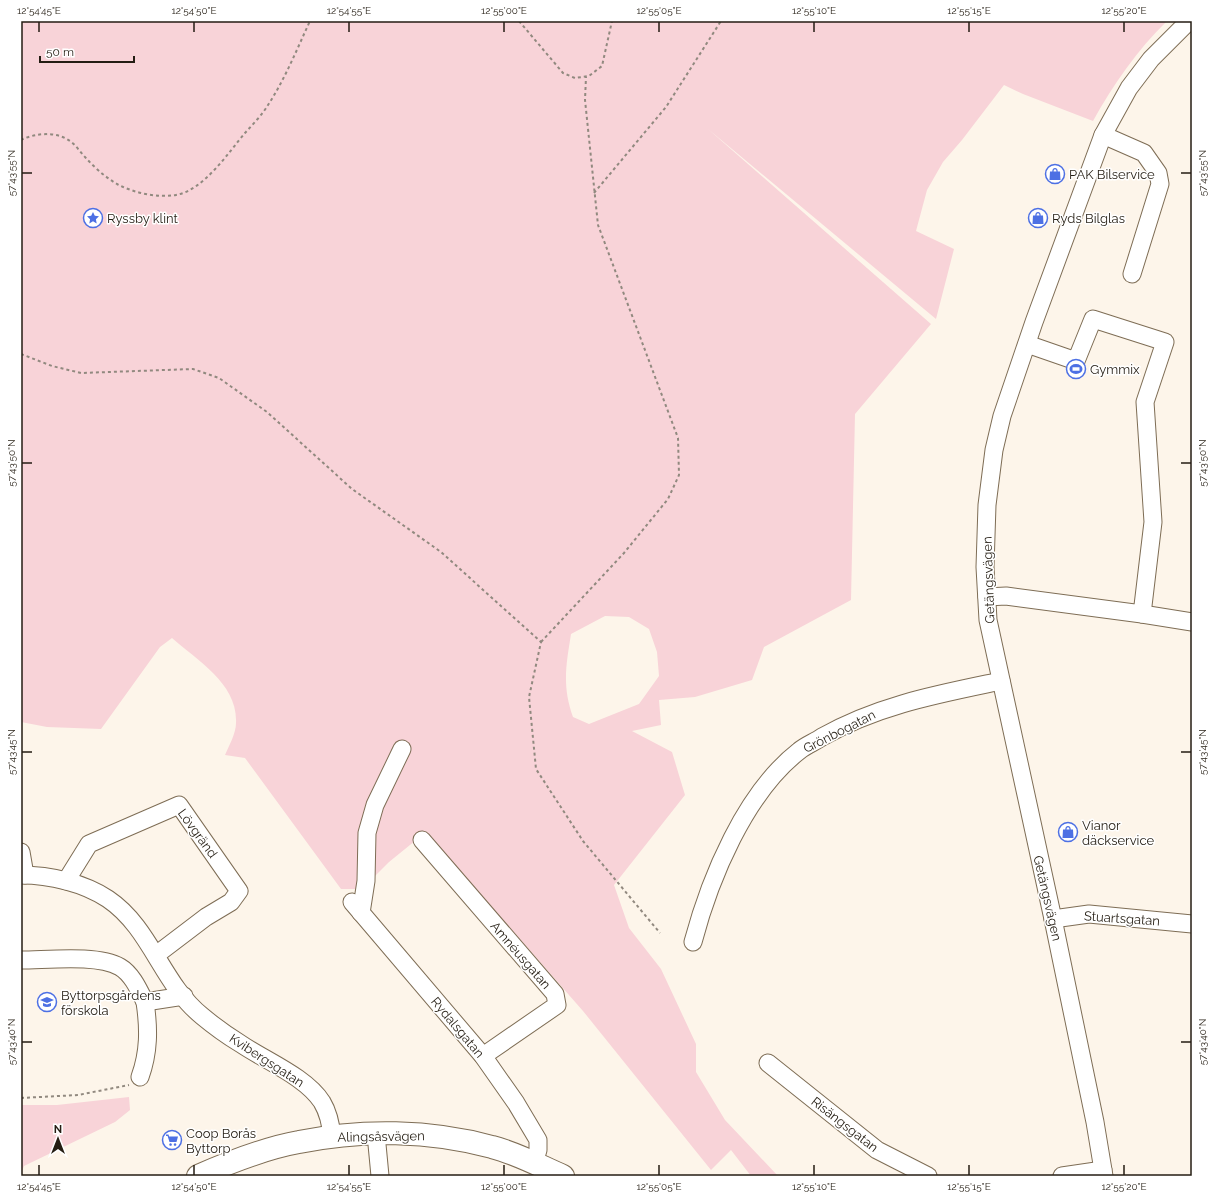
<svg xmlns="http://www.w3.org/2000/svg" width="1213" height="1197" viewBox="0 0 1213 1197" font-family="Raleway,sans-serif">
<rect width="100%" height="100%" fill="#fdf5ea"/>
<g fill="#f8d3d8" fill-rule="evenodd">
<path d="M 21,21 L 1167,21 C 1137,50 1113,85 1093,121 L 1023,94 L 1004,85 L 962,140 L 943,162 L 927,190 L 916,231 L 954,249 L 936,319 L 708,129 L 931,324 L 855,414 L 851,600 L 764,647 L 752,680 L 695,697 L 659,700 L 661,725 L 632,731 L 672,752 L 685,795 L 614,885 L 629,928 L 661,969 L 696,1044 L 696,1072 L 725,1120 L 778,1176 L 751,1176 L 731,1150 L 711,1170 L 583,1011 L 426,832 L 389,862 L 362,889 L 341,889 L 245,758 L 225,755 C 229,746 236,733 236,723 C 238,684 198,661 172,638 L 160,647 L 101,729 L 47,727 L 21,722 ZM 605,616 L 629,617 L 649,629 L 657,652 L 659,676 L 639,704 L 589,724 L 573,717 C 562,686 566,666 571,634 Z"/>
<polygon points="129,1097 130,1110 115,1122 24,1166 21,1173 21,1105 57,1105"/>
</g>
<g fill="none" stroke-linecap="round" stroke-linejoin="round">
<g stroke="#7e6d55" stroke-width="19">
<g id="minor">
<polyline points="1103,135 1144,153 1158,173 1160,184 1132,274"/>
<polyline points="987,597 1006,596 1142,614 1153,522 1145,402 1165,342 1093,319 1076,361 1027,344"/>
<polyline points="1142,614 1192,622"/>
<polyline points="422,840 555,994 557,1005 483,1056"/>
<polyline points="21,852 25,875"/>
<path d="M 21,875 C 50,875 84,883 108,899 C 151,928 162,984 202,1016 C 214,1026 228,1036 241,1044 C 266,1061 306,1077 322,1102 C 328,1112 331,1125 332,1137"/>
<polyline points="66,881 89,844 179,805 239,891 231,902 206,917 156,955"/>
<polyline points="352,902 483,1056 516,1103 538,1140 538,1150 534,1163"/>
<polyline points="361,913 366,881 367,833 375,805 402,749"/>
<polyline points="1053,919 1089,914 1192,924"/>
<path d="M 693,942 C 710,878 745,793 799,751 C 806,745 815,742 822,737 C 878,705 939,694 1001,681"/>
<path d="M 21,960 C 47,960 98,954 120,967 C 132,974 139,990 145,1002 L 184,996"/>
<polyline points="768,1063 877,1150 928,1176"/>
<path d="M 140,1077 C 149,1052 149,1029 145,1002"/>
<polyline points="376,1134 380,1176"/>
<polyline points="1062,1176 1103,1170"/>
<polyline points="1104,1176 1095,1122 1053,919 988,620 985,567 987,505 994,450 1002,416 1034,322 1103,135 1129,88 1151,59 1189,21"/>
</g>
</g>
<g stroke="#7e6d55" stroke-width="24">
<path id="major" d="M 198,1176 C 230,1162 265,1148 299,1142 C 362,1129 430,1130 492,1147 C 516,1153 540,1166 563,1176"/>
</g>
<g stroke="#91897f" stroke-width="2" stroke-dasharray="3 3" stroke-linecap="butt">
<polyline points="519,21 563,73 575,78 589,76 602,66 612,21"/>
<path d="M 21,140 C 35,133 56,131 70,141 C 76,145 80,152 85,157 C 94,167 105,177 117,184 C 134,193 157,198 176,195 C 204,190 228,153 245,133 C 253,124 262,115 268,105 C 285,79 297,49 310,21"/>
<polyline points="594,193 666,107 721,21"/>
<polyline points="21,354 52,366 81,373 193,369 219,378 267,412 352,489 441,552 541,642 529,697 536,769 583,841 660,933"/>
<polyline points="541,642 624,553 668,499 679,475 678,438 598,225 585,100 586,77"/>
<polyline points="21,1098 78,1095 129,1085"/>
</g>
<use href="#minor" stroke="#fff" stroke-width="17"/>
<use href="#major" stroke="#fff" stroke-width="22"/>
</g>
<path fill="none" stroke="#241d13" stroke-width="1.5" d="M 39,22 L 39,32M 194,22 L 194,32M 349,22 L 349,32M 504,22 L 504,32M 659,22 L 659,32M 814,22 L 814,32M 969,22 L 969,32M 1124,22 L 1124,32M 22,173 L 32,173M 1181,173 L 1191,173M 22,463 L 32,463M 1181,463 L 1191,463M 22,752 L 32,752M 1181,752 L 1191,752M 22,1042 L 32,1042M 1181,1042 L 1191,1042M 39,1165 L 39,1175M 194,1165 L 194,1175M 349,1165 L 349,1175M 504,1165 L 504,1175M 659,1165 L 659,1175M 814,1165 L 814,1175M 969,1165 L 969,1175M 1124,1165 L 1124,1175"/>
<defs>
<g id="shop-ring" transform="scale(1)"><circle r="9.5" fill="#fff" stroke="#4d70e4" stroke-width="1.5"/><path d="M-5-2.5h2.3a2.7 3.5 0 0 1 5.4 0H5L5.5 6h-11ZM-1.5-2.5h3a1.5 2.3 0 0 0-3 0Z" fill="#4d70e4"/></g>
<g id="sight-ring" transform="scale(1)"><circle r="9.5" fill="#fff" stroke="#4d70e4" stroke-width="1.5"/><path d="M0-6L1.8-2.2L6-1.7L2.9 1.2L3.7 5.4L0 3.3L-3.7 5.4L-2.9 1.2L-6-1.7L-1.8-2.2Z" fill="#4d70e4"/></g>
<g id="stadium-ring" transform="scale(1)"><circle r="9.5" fill="#fff" stroke="#4d70e4" stroke-width="1.5"/><path d="M0-5a6.5 5 0 1 0 0 10a6.5 5 0 1 0 0-10ZM-3.5-1.8h7v3.6h-7Z" fill="#4d70e4"/></g>
<g id="school-ring" transform="scale(1)"><circle r="9.5" fill="#fff" stroke="#4d70e4" stroke-width="1.5"/><path d="M0-5L7-2L0 1L-7-2ZM-4 1L0 2.5L4 1V4Q0 6-4 4Z" fill="#4d70e4"/></g>
<g id="supermarket-ring" transform="scale(1)"><circle r="9.5" fill="#fff" stroke="#4d70e4" stroke-width="1.5"/><path d="M-6-5.5h2.5l.6 2H6L4.5 2H-2.5L-4.4-4H-6ZM-1.5 3.2a1.3 1.3 0 1 0 .1 0ZM3 3.2a1.3 1.3 0 1 0 .1 0Z" fill="#4d70e4"/></g>
</defs>
<g fill-rule="evenodd">
<use href="#shop-ring" x="1055" y="174"/>
<use href="#sight-ring" x="93" y="218"/>
<use href="#shop-ring" x="1038" y="218"/>
<use href="#stadium-ring" x="1076" y="369"/>
<use href="#shop-ring" x="1068" y="832"/>
<use href="#school-ring" x="47" y="1002"/>
<use href="#supermarket-ring" x="172" y="1140"/>
</g>
<g text-anchor="middle" stroke-width="3" stroke-linejoin="round" paint-order="stroke">
<g font-size="13" fill="#241d13" stroke="#fff" text-anchor="start">
<text x="1069" y="179">PAK Bilservice</text>
<text x="107" y="223">Ryssby klint</text>
<text x="1052" y="223">Ryds Bilglas</text>
<text x="1090" y="374">Gymmix</text>
<text x="1082" y="830">Vianor<tspan x="1082" dy="15">däckservice</tspan></text>
<text x="61" y="1000">Byttorpsgårdens<tspan x="61" dy="15">förskola</tspan></text>
<text x="186" y="1138">Coop Borås<tspan x="186" dy="15">Byttorp</tspan></text>
</g>
<g font-size="13" fill="#241d13" stroke="#fff">
<text transform="translate(988 580) rotate(-92)" y="5">Getängsvägen</text>
<text transform="translate(839 731) rotate(-27)" y="5">Grönbogatan</text>
<text transform="translate(198 833) rotate(54)" y="5">Lövgränd</text>
<text transform="translate(1048 898) rotate(77)" y="5">Getängsvägen</text>
<text transform="translate(1122 918) rotate(4)" y="5">Stuartsgatan</text>
<text transform="translate(521 955) rotate(49)" y="5">Amnéusgatan</text>
<text transform="translate(458 1027) rotate(50)" y="5">Rydalsgatan</text>
<text transform="translate(267 1060) rotate(33)" y="5">Kvibergsgatan</text>
<text transform="translate(845 1124) rotate(38)" y="5">Risängsgatan</text>
<text transform="translate(381 1136) rotate(-1)" y="5">Alingsåsvägen</text>
</g>
</g>
<rect width="1213" height="1197" fill="none" stroke="#ffffff" stroke-width="44"/>
<g transform="translate(58 1139)" stroke="#ffffff" stroke-width="3" paint-order="stroke">
<path d="M0-3L7 15L0 10L-7 15Z" fill="#241d13"/>
<text y="-6" font-size="11" font-weight="bold" text-anchor="middle" fill="#241d13">N</text>
</g>
<path d="M40 56v6h94v-6" fill="none" stroke="#241d13" stroke-width="2"/>
<text x="46" y="56" font-size="12" fill="#241d13" stroke="#ffffff" stroke-width="3" paint-order="stroke">50 m</text>
<rect x="22" y="22" width="1169" height="1153" fill="none" stroke="#241d13" stroke-width="1.5"/>
<g font-size="10" text-anchor="middle" fill="#241d13">
<text x="39" y="14">12°54'45"E</text>
<text x="194" y="14">12°54'50"E</text>
<text x="349" y="14">12°54'55"E</text>
<text x="504" y="14">12°55'00"E</text>
<text x="659" y="14">12°55'05"E</text>
<text x="814" y="14">12°55'10"E</text>
<text x="969" y="14">12°55'15"E</text>
<text x="1124" y="14">12°55'20"E</text>
<text transform="translate(11 173) rotate(-90)" y="4">57°43'55"N</text>
<text transform="translate(1202 173) rotate(-90)" y="4">57°43'55"N</text>
<text transform="translate(11 463) rotate(-90)" y="4">57°43'50"N</text>
<text transform="translate(1202 463) rotate(-90)" y="4">57°43'50"N</text>
<text transform="translate(11 752) rotate(-90)" y="4">57°43'45"N</text>
<text transform="translate(1202 752) rotate(-90)" y="4">57°43'45"N</text>
<text transform="translate(11 1042) rotate(-90)" y="4">57°43'40"N</text>
<text transform="translate(1202 1042) rotate(-90)" y="4">57°43'40"N</text>
<text x="39" y="1190">12°54'45"E</text>
<text x="194" y="1190">12°54'50"E</text>
<text x="349" y="1190">12°54'55"E</text>
<text x="504" y="1190">12°55'00"E</text>
<text x="659" y="1190">12°55'05"E</text>
<text x="814" y="1190">12°55'10"E</text>
<text x="969" y="1190">12°55'15"E</text>
<text x="1124" y="1190">12°55'20"E</text>
</g>
</svg>
